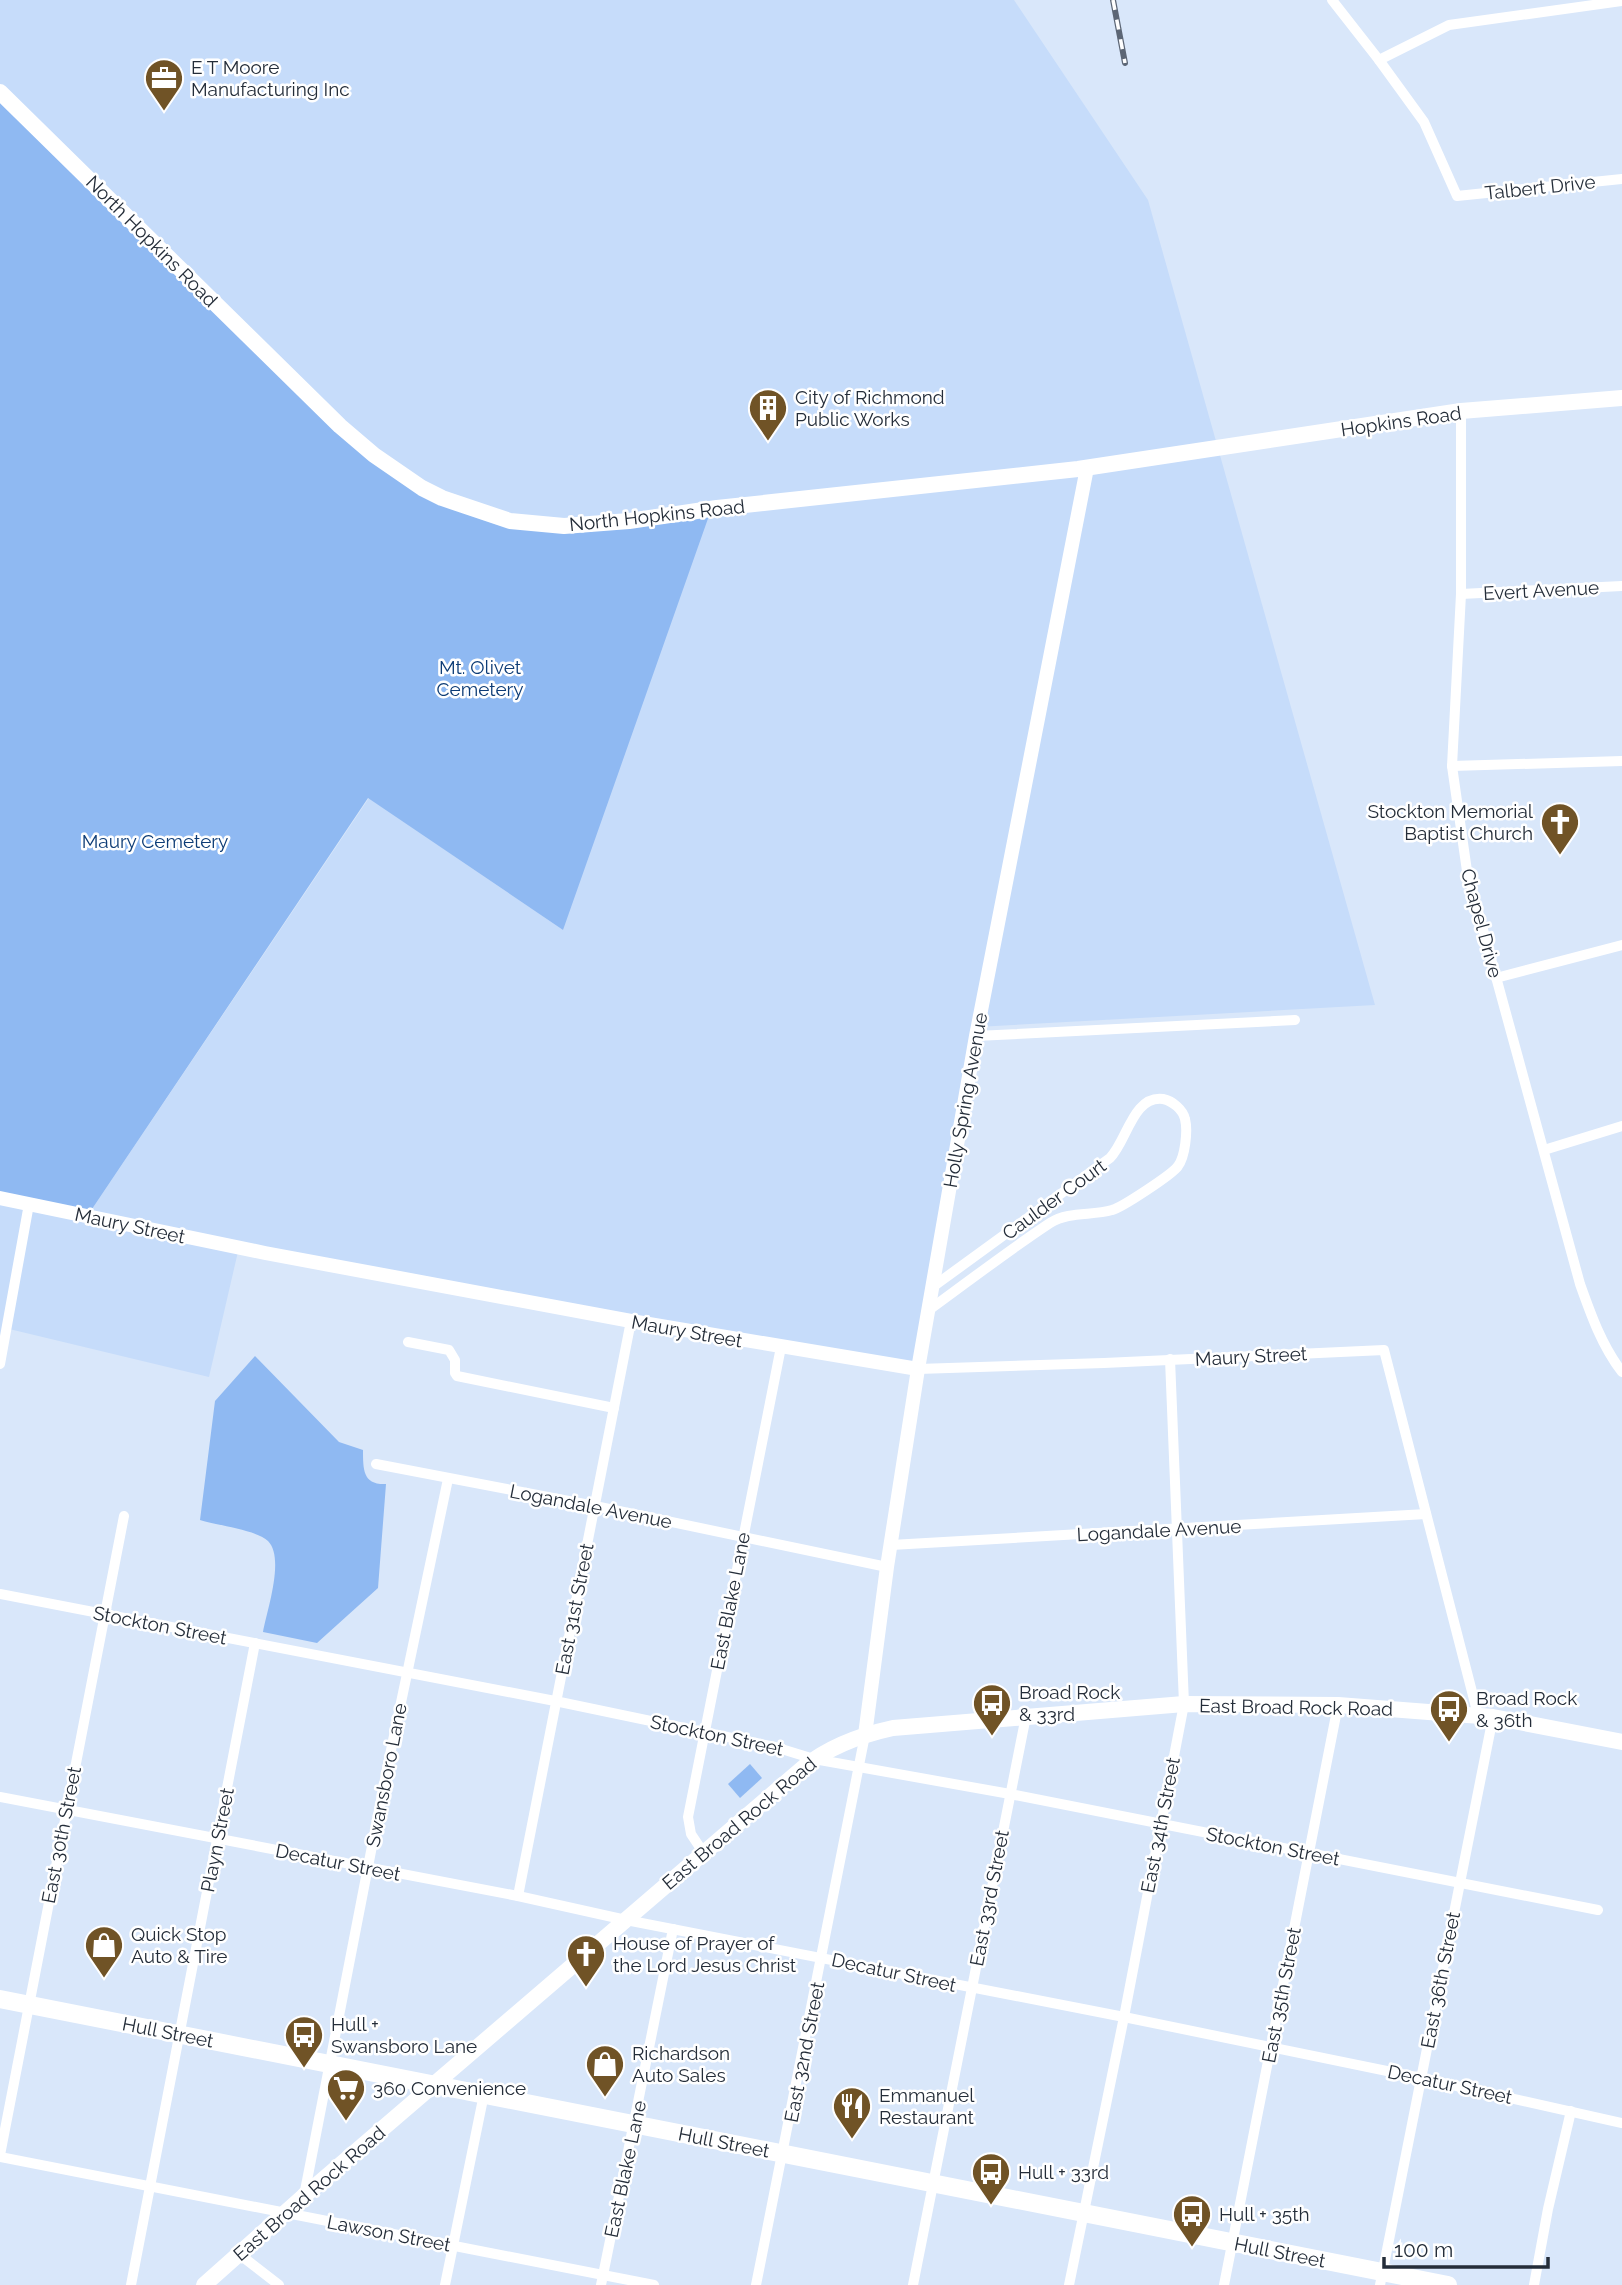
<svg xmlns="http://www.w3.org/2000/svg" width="1622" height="2285" viewBox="0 0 1622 2285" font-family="Raleway,sans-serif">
<rect width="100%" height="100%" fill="#d9e7fa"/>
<polygon fill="#c6dcfa" points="0,0 1014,0 1148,200 1375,1005 977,1027 920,1369 240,1243 209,1377 5,1328 0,1354 0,1198 88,1215 369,798 563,930 616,520 514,520 464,503 372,451 0,98"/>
<g fill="#8fb9f2">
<polygon points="0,98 272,362 416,481 515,520 566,523 711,510 563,930 368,798 88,1215 0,1198"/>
<path d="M 255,1356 L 339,1442 L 363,1450 C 363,1470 363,1485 386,1484 L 378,1588 L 317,1643 L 263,1632 C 267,1610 285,1558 268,1541 C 257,1530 216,1525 200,1520 L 215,1401 Z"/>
<polygon points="750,1764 762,1778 740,1798 728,1784"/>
</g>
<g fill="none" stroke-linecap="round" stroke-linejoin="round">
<g stroke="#fff" stroke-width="10">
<polyline points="1332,0 1379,60 1424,122 1457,196 1622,179"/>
<polyline points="1379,60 1449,25 1622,1"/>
<path d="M 1461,411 L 1461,594 L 1452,766 L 1467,871 L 1580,1284 C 1591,1315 1602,1346 1622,1372"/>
<polyline points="1461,594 1622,586"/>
<polyline points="1452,766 1622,761"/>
<polyline points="1496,978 1622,945"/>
<polyline points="976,1036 1295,1020"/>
<polyline points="1544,1150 1622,1126"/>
<path d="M 929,1310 C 969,1281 1009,1250 1050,1223 C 1069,1211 1092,1216 1112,1210 C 1121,1208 1173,1174 1178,1166 C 1185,1157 1188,1131 1185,1119 C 1183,1110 1173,1101 1163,1099 C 1133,1095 1127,1141 1110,1158 L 934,1286"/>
<polyline points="408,1342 449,1350 455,1360 455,1373 457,1376 614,1408"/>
<polyline points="0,1364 29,1204"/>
<polyline points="918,1369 1104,1363 1384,1350 1478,1715"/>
<polyline points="376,1464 595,1506 887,1567"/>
<polyline points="891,1545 1426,1514"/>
<polyline points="0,1594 555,1701 775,1747 814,1759 1010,1794 1598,1910"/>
<polyline points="0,1797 518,1896 626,1920 1124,2017 1421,2078 1622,2123"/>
<polyline points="703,1852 691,1834 688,1817 781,1347"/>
<polyline points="518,1896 631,1321"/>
<polyline points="0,2155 124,1516"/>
<polyline points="0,2157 654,2285"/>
<polyline points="304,2196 387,1769 448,1479"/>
<polyline points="239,2254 279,2285"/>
<polyline points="131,2285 255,1643"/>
<polyline points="445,2285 484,2094"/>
<polyline points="601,2285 673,1929"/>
<polyline points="756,2285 865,1735"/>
<polyline points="913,2285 1026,1716"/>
<polyline points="1069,2285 1124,2017 1184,1704 1170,1359"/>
<polyline points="1224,2285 1338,1705"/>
<polyline points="1380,2285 1493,1717"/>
<polyline points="1534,2285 1548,2209 1571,2111"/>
</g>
<g stroke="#fff" stroke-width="14">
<polyline points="0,1198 265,1253 631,1321 918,1369"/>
<polyline points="865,1735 887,1567 918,1369 976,1036 1087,468"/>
</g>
<g stroke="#fff" stroke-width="16">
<polyline points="0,92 340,426 374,455 422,488 442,498 510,521 564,526 629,521 717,508 1078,469 1461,411 1622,398"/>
<path d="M 204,2285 L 304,2196 L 804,1767 C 830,1746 861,1735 893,1728 L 1184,1704 L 1338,1705 L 1493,1717 L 1622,1742"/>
</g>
<polyline stroke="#fff" stroke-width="18" points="0,1999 1448,2285"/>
<g stroke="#5c6675" stroke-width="6">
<polyline id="rail" points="1113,0 1125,63"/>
</g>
<use href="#rail" stroke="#fff" stroke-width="3.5" stroke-dasharray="10" stroke-linecap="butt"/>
</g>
<defs>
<g id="office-pin" transform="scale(2.0125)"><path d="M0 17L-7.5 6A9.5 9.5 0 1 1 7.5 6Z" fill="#705326" stroke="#fff"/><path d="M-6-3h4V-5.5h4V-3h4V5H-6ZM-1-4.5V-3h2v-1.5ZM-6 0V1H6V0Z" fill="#fff"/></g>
<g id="building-pin" transform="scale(2.0125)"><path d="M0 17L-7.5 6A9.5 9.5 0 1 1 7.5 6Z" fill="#705326" stroke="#fff"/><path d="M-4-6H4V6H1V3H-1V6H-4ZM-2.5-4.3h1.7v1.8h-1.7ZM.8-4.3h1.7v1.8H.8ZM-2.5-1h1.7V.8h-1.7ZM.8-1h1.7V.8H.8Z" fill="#fff"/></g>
<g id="church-pin" transform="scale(2.0125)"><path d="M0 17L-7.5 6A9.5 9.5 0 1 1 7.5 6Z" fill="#705326" stroke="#fff"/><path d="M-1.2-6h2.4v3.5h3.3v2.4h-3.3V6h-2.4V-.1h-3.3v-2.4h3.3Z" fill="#fff"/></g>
<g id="bus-pin" transform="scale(2.0125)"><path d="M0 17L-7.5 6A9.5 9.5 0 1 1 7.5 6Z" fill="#705326" stroke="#fff"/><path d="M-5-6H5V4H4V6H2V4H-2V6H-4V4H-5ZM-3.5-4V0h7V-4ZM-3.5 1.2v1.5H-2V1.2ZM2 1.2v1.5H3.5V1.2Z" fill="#fff"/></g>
<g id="shop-pin" transform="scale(2.0125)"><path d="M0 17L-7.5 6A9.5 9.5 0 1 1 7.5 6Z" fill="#705326" stroke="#fff"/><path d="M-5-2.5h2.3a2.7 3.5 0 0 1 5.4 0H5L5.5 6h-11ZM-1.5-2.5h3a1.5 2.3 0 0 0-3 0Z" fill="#fff"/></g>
<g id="supermarket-pin" transform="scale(2.0125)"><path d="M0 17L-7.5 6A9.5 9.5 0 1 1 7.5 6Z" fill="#705326" stroke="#fff"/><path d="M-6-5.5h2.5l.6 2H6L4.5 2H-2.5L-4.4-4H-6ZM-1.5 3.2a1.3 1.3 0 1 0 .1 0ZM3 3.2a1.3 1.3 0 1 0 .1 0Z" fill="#fff"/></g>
<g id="restaurant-pin" transform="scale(2.0125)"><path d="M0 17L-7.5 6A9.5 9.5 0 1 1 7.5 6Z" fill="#705326" stroke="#fff"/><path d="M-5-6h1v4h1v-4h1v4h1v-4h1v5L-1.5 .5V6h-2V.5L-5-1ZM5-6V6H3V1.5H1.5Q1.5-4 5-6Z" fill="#fff"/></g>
</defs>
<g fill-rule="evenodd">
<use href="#office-pin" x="164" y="78"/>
<use href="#building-pin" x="768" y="408"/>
<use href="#church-pin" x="1560" y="822"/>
<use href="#bus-pin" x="992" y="1703"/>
<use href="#bus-pin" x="1449" y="1709"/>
<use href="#shop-pin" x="104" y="1945"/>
<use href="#church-pin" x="586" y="1954"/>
<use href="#bus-pin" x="304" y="2035"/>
<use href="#shop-pin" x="605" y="2064"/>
<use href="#supermarket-pin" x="346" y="2088"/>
<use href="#restaurant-pin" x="852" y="2106"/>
<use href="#bus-pin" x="991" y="2172"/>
<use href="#bus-pin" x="1192" y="2214"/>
</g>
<g text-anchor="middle" stroke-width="5" stroke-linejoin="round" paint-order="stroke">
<g font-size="19" fill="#242d39" stroke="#fff" text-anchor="start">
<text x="191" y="74">E T Moore<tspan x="191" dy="22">Manufacturing Inc</tspan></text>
<text x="795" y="404">City of Richmond<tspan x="795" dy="22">Public Works</tspan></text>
<text x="1533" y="818" text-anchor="end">Stockton Memorial<tspan x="1533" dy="22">Baptist Church</tspan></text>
<text x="1019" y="1699">Broad Rock<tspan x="1019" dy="22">&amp; 33rd</tspan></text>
<text x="1476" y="1705">Broad Rock<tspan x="1476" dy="22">&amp; 36th</tspan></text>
<text x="131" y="1941">Quick Stop<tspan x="131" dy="22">Auto &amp; Tire</tspan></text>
<text x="613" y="1950">House of Prayer of<tspan x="613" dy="22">the Lord Jesus Christ</tspan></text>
<text x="331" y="2031">Hull +<tspan x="331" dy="22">Swansboro Lane</tspan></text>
<text x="632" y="2060">Richardson<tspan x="632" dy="22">Auto Sales</tspan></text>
<text x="373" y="2095">360 Convenience</text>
<text x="879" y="2102">Emmanuel<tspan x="879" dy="22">Restaurant</tspan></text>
<text x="1018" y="2179">Hull + 33rd</text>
<text x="1219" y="2221">Hull + 35th</text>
</g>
<g font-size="19" fill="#242d39" stroke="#fff">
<text transform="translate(1540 187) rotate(-6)" y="7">Talbert Drive</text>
<text transform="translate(152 241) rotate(45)" y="7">North Hopkins Road</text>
<text transform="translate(1401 421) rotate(-8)" y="7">Hopkins Road</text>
<text transform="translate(657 515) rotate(-6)" y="7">North Hopkins Road</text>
<text transform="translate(1541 590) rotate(-3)" y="7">Evert Avenue</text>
<text transform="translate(1482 923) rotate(75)" y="7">Chapel Drive</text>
<text transform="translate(965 1100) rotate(-80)" y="7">Holly Spring Avenue</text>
<text transform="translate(1054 1199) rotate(-36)" y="7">Caulder Court</text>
<text transform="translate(130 1225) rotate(12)" y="7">Maury Street</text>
<text transform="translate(687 1331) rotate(10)" y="7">Maury Street</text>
<text transform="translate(1251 1356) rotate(-3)" y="7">Maury Street</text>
<text transform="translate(591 1506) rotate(11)" y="7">Logandale Avenue</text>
<text transform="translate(1159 1530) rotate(-3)" y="7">Logandale Avenue</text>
<text transform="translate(730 1601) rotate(-79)" y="7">East Blake Lane</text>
<text transform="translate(574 1609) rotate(-79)" y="7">East 31st Street</text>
<text transform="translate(160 1625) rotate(11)" y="7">Stockton Street</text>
<text transform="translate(1296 1707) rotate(1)" y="7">East Broad Rock Road</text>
<text transform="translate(717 1735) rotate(12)" y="7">Stockton Street</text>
<text transform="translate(386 1775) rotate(-79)" y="7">Swansboro Lane</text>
<text transform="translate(739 1823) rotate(-40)" y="7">East Broad Rock Road</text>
<text transform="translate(1160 1825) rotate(-79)" y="7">East 34th Street</text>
<text transform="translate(61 1835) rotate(-79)" y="7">East 30th Street</text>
<text transform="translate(217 1840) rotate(-79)" y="7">Playn Street</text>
<text transform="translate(1273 1846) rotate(11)" y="7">Stockton Street</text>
<text transform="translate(338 1862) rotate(11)" y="7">Decatur Street</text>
<text transform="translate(989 1898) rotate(-79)" y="7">East 33rd Street</text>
<text transform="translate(894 1972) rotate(12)" y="7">Decatur Street</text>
<text transform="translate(1440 1980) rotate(-79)" y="7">East 36th Street</text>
<text transform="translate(1281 1995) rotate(-79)" y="7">East 35th Street</text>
<text transform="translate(168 2032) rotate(11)" y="7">Hull Street</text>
<text transform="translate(804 2052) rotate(-79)" y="7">East 32nd Street</text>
<text transform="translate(1450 2084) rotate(12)" y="7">Decatur Street</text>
<text transform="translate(724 2142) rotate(11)" y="7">Hull Street</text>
<text transform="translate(625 2169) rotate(-78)" y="7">East Blake Lane</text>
<text transform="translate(309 2193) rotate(-41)" y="7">East Broad Rock Road</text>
<text transform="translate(389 2233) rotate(11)" y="7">Lawson Street</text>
<text transform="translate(1280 2252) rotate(11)" y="7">Hull Street</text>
</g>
<g font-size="19" fill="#0d3c76" stroke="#fff">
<text x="480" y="674">Mt. Olivet<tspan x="480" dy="22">Cemetery</tspan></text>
<text x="155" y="848">Maury Cemetery</text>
</g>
</g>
<path d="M1384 2257v10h164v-10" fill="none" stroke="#242d39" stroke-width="3.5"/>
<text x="1394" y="2257" font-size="21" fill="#242d39" stroke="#ffffff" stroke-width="5" paint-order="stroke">100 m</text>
</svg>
